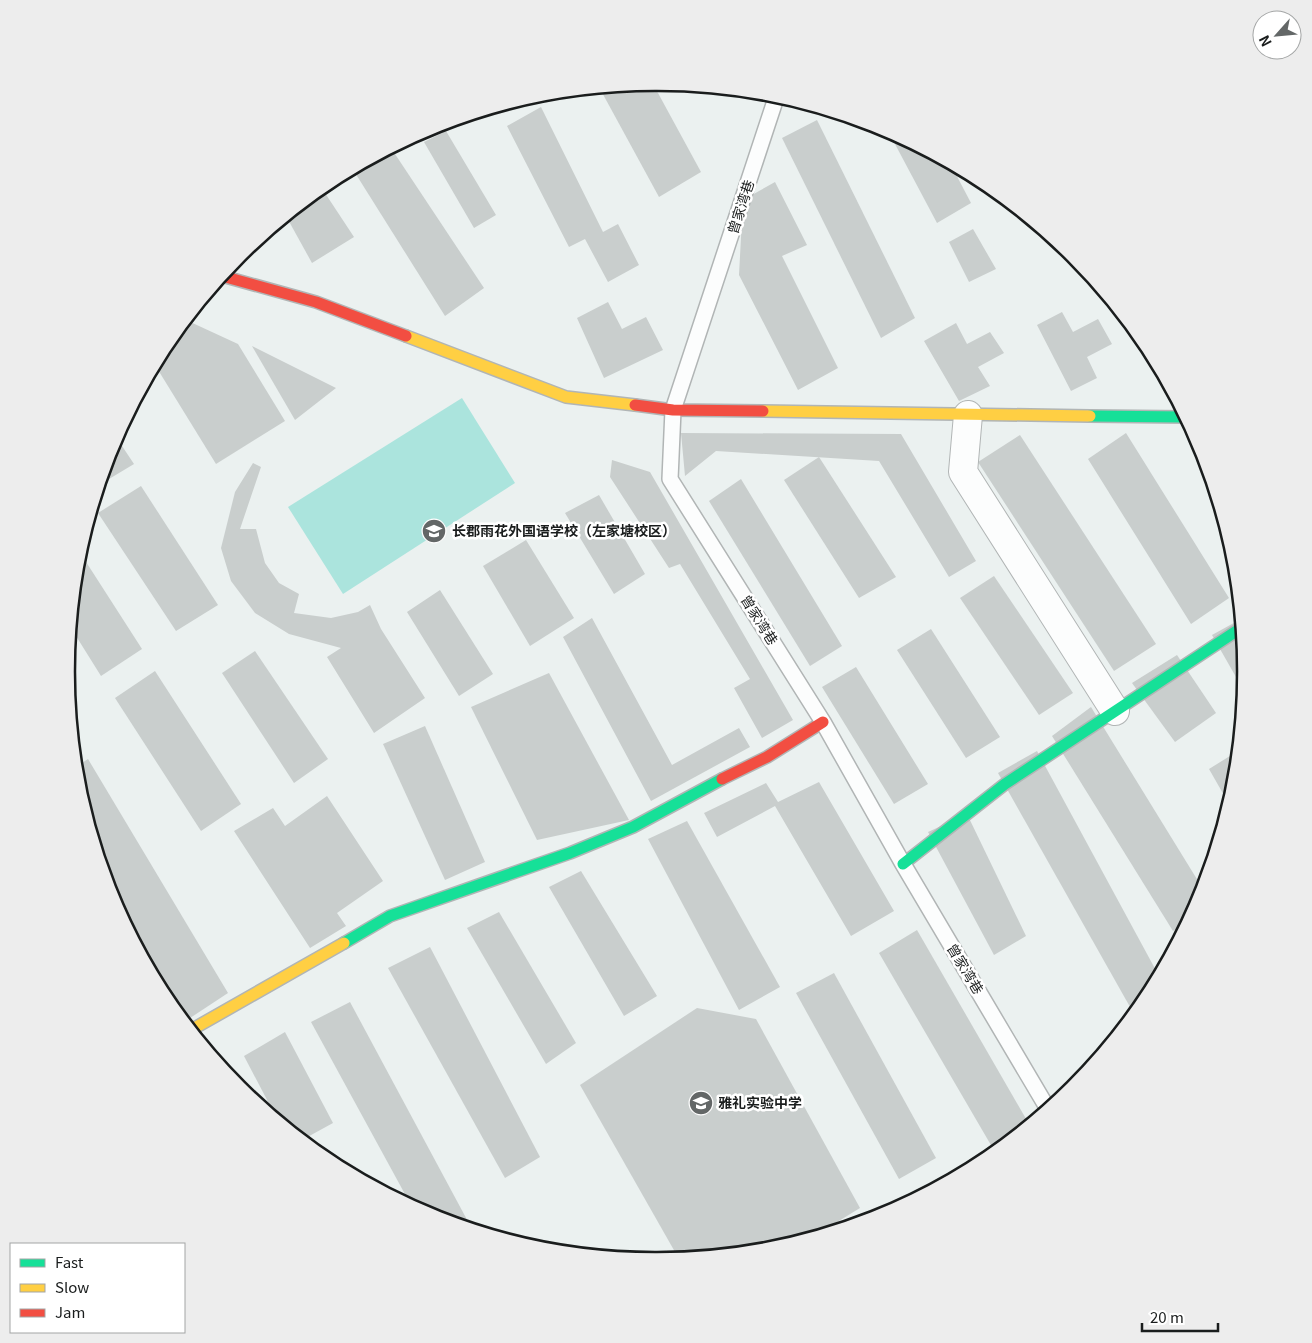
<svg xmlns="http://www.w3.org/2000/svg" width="1312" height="1343" viewBox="0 0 1312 1343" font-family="Georgia,'Noto Sans SC',serif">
<rect width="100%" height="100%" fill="#ebf1f0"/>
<polygon fill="#abe4dd" points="462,398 515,483 343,594 288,507"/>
<g fill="#c9cecd">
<polygon points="652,82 701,172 659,197 599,87"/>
<polygon points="541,107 603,232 618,224 639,265 608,282 585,239 569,247 507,126"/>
<polygon points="817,120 915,318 881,338 782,138"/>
<polygon points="887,129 950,163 971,203 937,223"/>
<polygon points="446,131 496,215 474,228 424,142"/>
<polygon points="391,148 484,288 445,316 352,168"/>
<polygon points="775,182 807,245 782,256 838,368 798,390 739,275 743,200"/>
<polygon points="321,187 354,237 312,263 286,216"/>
<polygon points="973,229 996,269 969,282 949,242"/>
<polygon points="608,302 622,329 646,317 663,350 604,378 577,318"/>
<polygon points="1062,312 1073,332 1098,319 1112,344 1087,357 1097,378 1071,391 1037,325"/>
<polygon points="186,320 238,344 285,421 216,464 155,365 166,344"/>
<polygon points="956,323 967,344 990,332 1004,353 978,367 990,386 959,401 924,341"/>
<polygon points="252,346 336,388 295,420"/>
<polygon points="1157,364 1172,392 1170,393 1155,365"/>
<polygon points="681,433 901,434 976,561 949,577 879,461 716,451 685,476"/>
<polygon points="1126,433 1229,598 1191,624 1088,459"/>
<polygon points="1020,435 1156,644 1114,671 978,462"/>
<polygon points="116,437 134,464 99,485 111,446"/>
<polygon points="819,457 896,577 859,598 784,480"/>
<polygon points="612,460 650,472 793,720 762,738 734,688 750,679 680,564 669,568 610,477"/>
<polygon points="253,463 261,467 240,529 256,529 265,563 279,583 299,594 294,613 331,618 358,612 370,605 381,629 425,698 374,733 327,657 341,648 289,634 255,613 231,581 221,548 235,492"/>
<polygon points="741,479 842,646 810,666 709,501"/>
<polygon points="141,486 218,605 176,631 98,513"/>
<polygon points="599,495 645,574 614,594 565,513"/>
<polygon points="526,540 574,618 530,646 483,566"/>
<polygon points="79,551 142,649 101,676 71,628"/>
<polygon points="994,576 1073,693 1039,715 960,598"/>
<polygon points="440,590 493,674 459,696 407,612"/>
<polygon points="592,618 672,765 739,728 750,747 651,801 563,637"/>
<polygon points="1241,619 1246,672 1244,691 1212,635"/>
<polygon points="931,629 1000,737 966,758 897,650"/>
<polygon points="255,651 328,759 294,783 222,673"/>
<polygon points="1177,655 1216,713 1175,742 1132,683"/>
<polygon points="856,667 928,784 894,804 822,687"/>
<polygon points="155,671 241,804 201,831 115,698"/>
<polygon points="549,673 629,820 537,840 471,707"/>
<polygon points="1091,707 1203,889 1188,921 1173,931 1052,736"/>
<polygon points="425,726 485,862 445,880 383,744"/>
<polygon points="1037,751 1159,976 1146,999 1134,1014 998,773"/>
<polygon points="1238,751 1234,787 1229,804 1209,769"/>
<polygon points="88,759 228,993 184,1022 165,999 111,897 78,786 76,767"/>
<polygon points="819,782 894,911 851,936 775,806 717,837 704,813 766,783 778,802"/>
<polygon points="327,796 383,881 337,913 346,926 310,948 234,831 273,808 285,826"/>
<polygon points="967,814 1026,936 994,955 928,832"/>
<polygon points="687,821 780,987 739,1010 648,839"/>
<polygon points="581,871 657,996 624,1016 549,887"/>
<polygon points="499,912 576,1043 546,1064 467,928"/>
<polygon points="917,930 1029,1124 995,1152 879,953"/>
<polygon points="430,947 540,1157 505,1178 388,968"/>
<polygon points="834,973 936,1158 899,1179 796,993"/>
<polygon points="350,1002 472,1229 430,1216 412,1207 311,1022"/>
<polygon points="697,1008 756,1019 860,1208 811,1238 771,1250 679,1259 580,1085"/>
<polygon points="285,1032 333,1123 302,1140 277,1119 244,1056"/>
<polygon points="335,1154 344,1170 325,1159"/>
</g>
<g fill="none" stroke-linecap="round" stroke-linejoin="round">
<g stroke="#b1b5b5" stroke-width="18">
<polyline id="lane" points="777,95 673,410 670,479 823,722 903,864 1048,1109"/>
</g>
<g stroke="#b1b5b5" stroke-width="30">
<polyline id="street" points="968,415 963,472 1115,711"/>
</g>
<g stroke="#b1b5b5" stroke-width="14">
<g id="fast">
<polyline points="1090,416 1185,417"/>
<polyline points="903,864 1005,784 1241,628"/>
<polyline points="344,943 390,916 570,853 633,827 722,779"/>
</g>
</g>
<g stroke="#b1b5b5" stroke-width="14">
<g id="slow">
<polyline points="406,336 566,397 635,405"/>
<polyline points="763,411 1090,416"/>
<polyline points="191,1030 344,943"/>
</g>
</g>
<g stroke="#b1b5b5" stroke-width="14">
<g id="jam">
<polyline points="222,276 316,302 406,336"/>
<polyline points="635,405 673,410 763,411"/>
<polyline points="722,779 767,757 823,722"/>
</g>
</g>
<use href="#lane" stroke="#fcfdfd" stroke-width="15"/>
<use href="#street" stroke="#fcfdfd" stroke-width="28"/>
<use href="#fast" stroke="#16e098" stroke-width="11"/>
<use href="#slow" stroke="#ffcf43" stroke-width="11"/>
<use href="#jam" stroke="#f24e42" stroke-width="11"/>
</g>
<defs>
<g id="school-disc" transform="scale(1.25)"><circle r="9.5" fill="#636767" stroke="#fff"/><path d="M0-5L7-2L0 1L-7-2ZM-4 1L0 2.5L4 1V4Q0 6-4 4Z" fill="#fff"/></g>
</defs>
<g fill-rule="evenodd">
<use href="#school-disc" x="434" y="531"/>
<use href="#school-disc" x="701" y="1103"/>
</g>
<g text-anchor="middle" stroke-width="5" stroke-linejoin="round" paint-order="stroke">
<g font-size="14" fill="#1a1d1d" stroke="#fff">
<text transform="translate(741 207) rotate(-72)" y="5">曾家湾巷</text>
<text transform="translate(759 620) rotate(58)" y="5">曾家湾巷</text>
<text transform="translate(965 969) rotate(59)" y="5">曾家湾巷</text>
</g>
<g font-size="14" font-weight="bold" fill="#1a1d1d" stroke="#fff" text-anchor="start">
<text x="452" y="536">长郡雨花外国语学校（左家塘校区）</text>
<text x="718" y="1108">雅礼实验中学</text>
</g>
</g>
<path d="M0 0H1312V1343H0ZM655 91H657A580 580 0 0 1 1237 671V672A580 580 0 0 1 657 1252H655A580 580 0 0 1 75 672V671A580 580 0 0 1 655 91Z" fill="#ededed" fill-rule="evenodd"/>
<path fill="none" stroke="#1a1d1d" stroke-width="2.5" d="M655 91H657A580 580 0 0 1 1237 671V672A580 580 0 0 1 657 1252H655A580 580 0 0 1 75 672V671A580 580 0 0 1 655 91Z"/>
<rect x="10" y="1243" width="175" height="90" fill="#ffffff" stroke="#a3a5a5"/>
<rect x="20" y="1259" width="25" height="8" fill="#16e098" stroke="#a3a5a5"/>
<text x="55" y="1268" font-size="15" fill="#1a1d1d">Fast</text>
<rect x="20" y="1284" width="25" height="8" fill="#ffcf43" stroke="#a3a5a5"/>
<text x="55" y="1293" font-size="15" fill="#1a1d1d">Slow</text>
<rect x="20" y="1309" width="25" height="8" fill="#f24e42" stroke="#a3a5a5"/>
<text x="55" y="1318" font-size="15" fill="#1a1d1d">Jam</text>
<g transform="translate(1277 35) rotate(243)"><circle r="24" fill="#ffffff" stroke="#a3a5a5"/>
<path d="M0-4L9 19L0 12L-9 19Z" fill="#636767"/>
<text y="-8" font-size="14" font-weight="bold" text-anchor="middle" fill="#1a1d1d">N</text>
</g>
<path d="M1142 1323v8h76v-8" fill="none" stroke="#1a1d1d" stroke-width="2.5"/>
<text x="1150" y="1323" font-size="15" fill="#1a1d1d" stroke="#ffffff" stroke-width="4" paint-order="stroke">20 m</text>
</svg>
